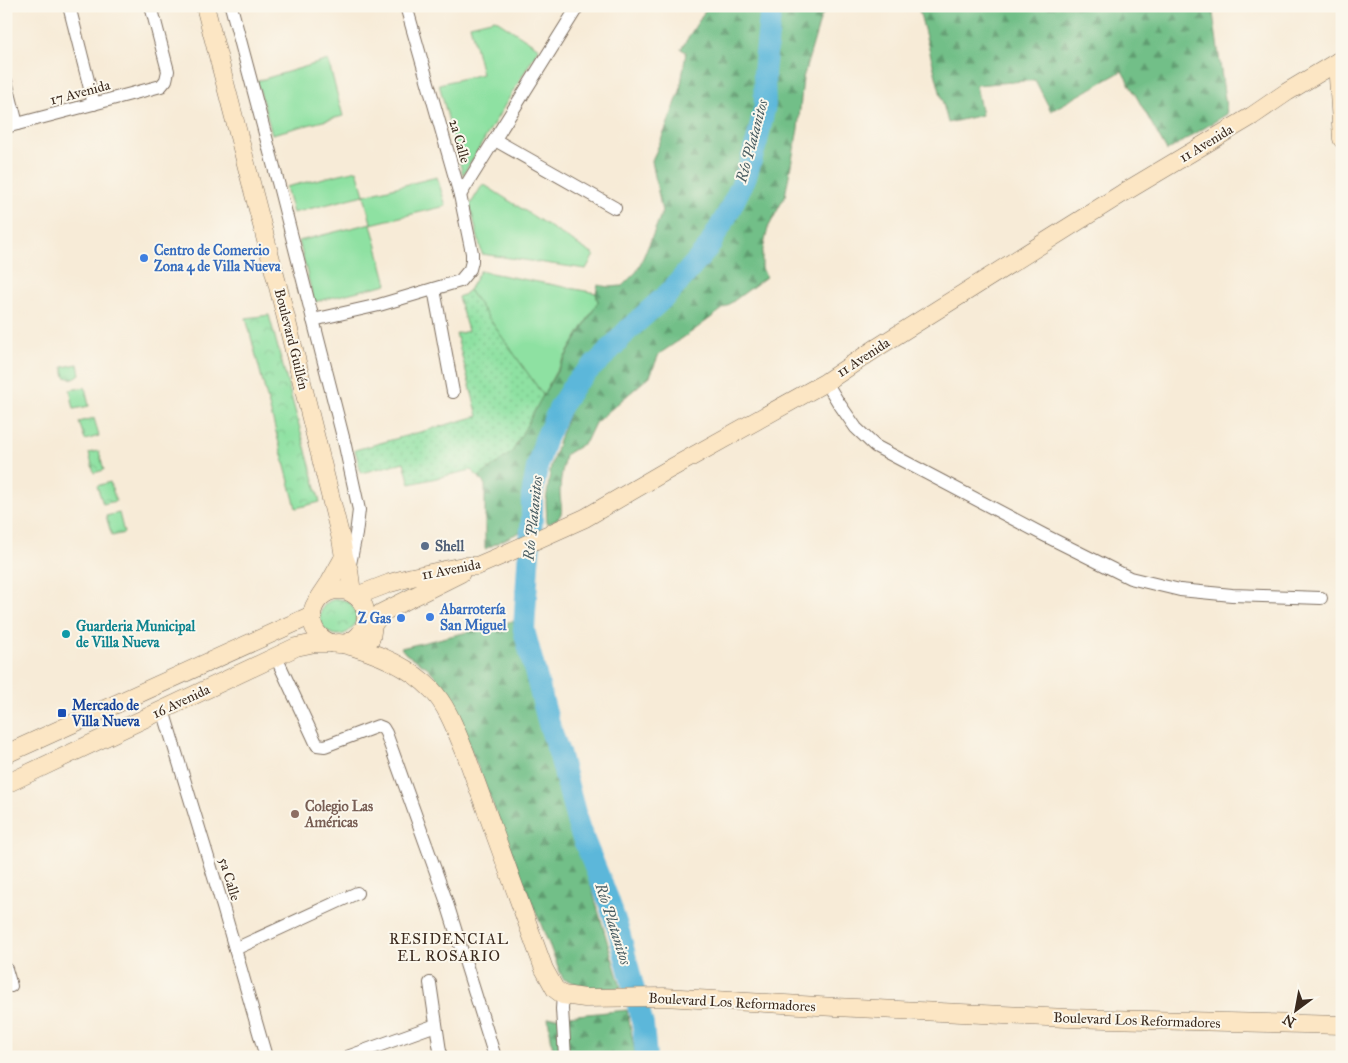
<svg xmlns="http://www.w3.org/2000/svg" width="1348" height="1063" viewBox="0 0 1348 1063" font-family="'IM FELL Great Primer',serif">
<defs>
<pattern id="forest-firs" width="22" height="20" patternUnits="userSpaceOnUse" patternTransform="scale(1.25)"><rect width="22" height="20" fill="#72bf88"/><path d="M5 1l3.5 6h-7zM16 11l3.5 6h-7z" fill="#5f9b6f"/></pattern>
<pattern id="park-crowns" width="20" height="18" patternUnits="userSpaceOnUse" patternTransform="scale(1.25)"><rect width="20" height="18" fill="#8ee1a2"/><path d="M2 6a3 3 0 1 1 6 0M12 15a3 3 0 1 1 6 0" fill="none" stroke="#7bc18b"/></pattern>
<pattern id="garden-dots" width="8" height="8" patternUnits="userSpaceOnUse" patternTransform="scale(1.25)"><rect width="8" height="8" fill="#8ee1a2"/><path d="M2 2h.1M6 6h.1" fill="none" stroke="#7bc18b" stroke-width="1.8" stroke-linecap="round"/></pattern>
</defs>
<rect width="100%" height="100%" fill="#fbf7ec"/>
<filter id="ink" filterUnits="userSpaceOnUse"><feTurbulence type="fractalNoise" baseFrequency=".02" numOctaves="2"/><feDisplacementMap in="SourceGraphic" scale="10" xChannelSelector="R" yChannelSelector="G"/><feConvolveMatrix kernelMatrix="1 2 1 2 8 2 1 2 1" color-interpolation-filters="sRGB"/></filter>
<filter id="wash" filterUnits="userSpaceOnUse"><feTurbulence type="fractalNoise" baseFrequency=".0096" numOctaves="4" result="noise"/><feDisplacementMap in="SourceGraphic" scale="20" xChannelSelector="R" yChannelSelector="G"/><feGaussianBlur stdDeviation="1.12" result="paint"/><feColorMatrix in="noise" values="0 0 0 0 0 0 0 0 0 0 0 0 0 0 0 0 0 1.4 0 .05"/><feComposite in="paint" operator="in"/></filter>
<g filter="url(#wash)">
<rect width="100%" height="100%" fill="#f7ebd7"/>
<g fill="#8ee1a2" stroke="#648660">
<polygon points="495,19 539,48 463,175 439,84 482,74 470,25"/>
<polygon points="328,60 343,116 272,134 257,81"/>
<polygon points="357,170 364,195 437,177 446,206 371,224 387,284 314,302 299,241 371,223 364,195 293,213 286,187"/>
<polygon points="483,184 594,255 586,269 482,254 470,205"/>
<polygon points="480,271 596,293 598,302 555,373 543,395 469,290"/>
</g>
<g fill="url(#forest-firs)" stroke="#567453">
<polygon points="708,6 762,6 755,101 744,162 722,210 688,262 652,299 620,328 598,355 569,378 546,414 532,447 525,486 524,530 485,549 485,485 479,477 512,452 543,395 598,302 596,293 598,285 609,287 622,286 637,271 650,242 662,212 652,161 666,128 680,91 686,52 681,49"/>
<path d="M 780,6 L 827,6 L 821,17 L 803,78 L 798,129 L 785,196 L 768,228 L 762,254 L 762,268 L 766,277 L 693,331 L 659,354 L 650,376 L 595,423 L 586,442 L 565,455 C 563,467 560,480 560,492 C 560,508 568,517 547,524 L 546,501 L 551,466 L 561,434 L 572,405 L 581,388 L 620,352 L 627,341 L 649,321 L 685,283 L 712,251 L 731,219 L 751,180 L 762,142 L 771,100 Z"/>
<polygon points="918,6 1212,6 1227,114 1167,151 1122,71 1051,111 1035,80 976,85 982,115 948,123"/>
<polygon points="513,621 621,988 593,989 563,979 446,688 427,667 406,654 401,648"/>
<polygon points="627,1010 636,1057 554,1057 548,1018"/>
</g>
<g fill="url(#park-crowns)" stroke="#648660">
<polygon points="269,315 320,502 296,508 246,318"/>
<polygon points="78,364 80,374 73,379 65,377 63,367"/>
<polygon points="85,387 89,406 74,409 70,390"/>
<polygon points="94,418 99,436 85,440 79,422"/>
<polygon points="99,451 104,470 94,473 89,453"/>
<polygon points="110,482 116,501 103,504 97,486"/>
<polygon points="119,513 124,533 112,536 106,516"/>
<circle cx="338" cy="617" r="18"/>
</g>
<polygon fill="url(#garden-dots)" stroke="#648660" points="469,290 543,395 512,452 479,477 471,470 410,484 404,462 361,473 355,450 478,416 456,334 468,331 458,297 463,295"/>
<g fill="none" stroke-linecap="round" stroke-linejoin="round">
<polyline stroke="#5cb7da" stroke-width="22" points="646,1057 643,1025 619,932 608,899 579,828 560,756 549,724 524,630 528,564 532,519 532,496 537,468 545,440 560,407 576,382 605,355 628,330 671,291 708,248 728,213 746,176 757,141 765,105 764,73 771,6"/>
</g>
</g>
<g filter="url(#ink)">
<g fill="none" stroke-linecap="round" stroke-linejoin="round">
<g stroke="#7d6e5f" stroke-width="14">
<g id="minor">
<polyline points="69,6 94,104"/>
<polyline points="231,6 279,186 344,441 359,510 356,534 349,569"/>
<polyline points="6,81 17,124"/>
<polyline points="6,127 161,86 166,80 168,71 151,6"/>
<polyline points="495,140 615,208"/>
<polyline points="460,195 578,6"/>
<polyline points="434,289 453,392"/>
<polyline points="313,320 379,305 460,281 470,269 472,261 472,253 460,195 406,6"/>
<polyline points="826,382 838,402 856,428 875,446 1044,535 1130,578 1180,590 1232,595 1321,598"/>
<polyline points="276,657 317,745 325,746 378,726 383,728 386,733 446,900 495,1057"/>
<polyline points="163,710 223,907 266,1057"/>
<polyline points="235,949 357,893"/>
<polyline points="6,969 11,986"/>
<polyline points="430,983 440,1051"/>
<polyline points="563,995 562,1009 565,1057"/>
<polyline points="347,1057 436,1025"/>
</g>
</g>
<g stroke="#7d6e5f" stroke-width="19">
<g id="secondary">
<polyline points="205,6 282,302 341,539 344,557 349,570 352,593"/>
<polyline points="1337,62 1342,139"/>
<circle cx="339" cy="617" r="27"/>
<polyline points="356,596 390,583 412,577 463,566 477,566 505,554 585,518 666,471 826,382 878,347 1123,193 1252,116 1287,92 1342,59"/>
<polyline points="320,597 330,582 344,557"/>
<polyline points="371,638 373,625 381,613 461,573"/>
<path d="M 339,643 C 372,651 408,665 432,690 C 448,707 456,731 465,752 L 544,969 L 555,989 L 563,995 L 585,998 L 664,997 L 835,1007 L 1067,1018 L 1342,1025"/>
<polyline points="6,754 312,615"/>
<polyline points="6,784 296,647 315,643 332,643"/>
</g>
</g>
<use href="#minor" stroke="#fff" stroke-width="12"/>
<use href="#secondary" stroke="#fce6c4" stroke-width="18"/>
</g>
</g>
<g fill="#3f7fe0" stroke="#fbf7ec" stroke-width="2">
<circle cx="144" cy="258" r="5"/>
<circle cx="430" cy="617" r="5"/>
<circle cx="401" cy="618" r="5"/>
</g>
<circle fill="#5c6f8a" stroke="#fbf7ec" stroke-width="2" cx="425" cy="546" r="5"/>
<circle fill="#0f9aa8" stroke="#fbf7ec" stroke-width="2" cx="66" cy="634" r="5"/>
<rect fill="#1a4fb4" stroke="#fbf7ec" stroke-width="2" x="57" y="708" width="10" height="10" rx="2.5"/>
<circle fill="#8d6e63" stroke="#fbf7ec" stroke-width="2" cx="295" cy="814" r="5"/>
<g text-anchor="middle" stroke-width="4" stroke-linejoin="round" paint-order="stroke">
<g font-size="14" fill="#3b2a1e" stroke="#fbf7ec">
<text transform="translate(80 92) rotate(-15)" y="5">17 Avenida</text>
<text transform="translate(460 141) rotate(74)" y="5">2a Calle</text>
<text transform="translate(1206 143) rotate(-31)" y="5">11 Avenida</text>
<text transform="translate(292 339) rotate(76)" y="5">Boulevard Guillén</text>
<text transform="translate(863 357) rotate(-33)" y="5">11 Avenida</text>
<text transform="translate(451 569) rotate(-11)" y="5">11 Avenida</text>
<text transform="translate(181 701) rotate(-25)" y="5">16 Avenida</text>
<text transform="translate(230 879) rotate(73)" y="5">5a Calle</text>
<text transform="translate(732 1002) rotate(3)" y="5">Boulevard Los Reformadores</text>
<text transform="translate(1137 1020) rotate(2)" y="5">Boulevard Los Reformadores</text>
</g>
<g font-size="14" font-weight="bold" fill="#366cbe" stroke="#fbf7ec" text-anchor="start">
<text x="154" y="255">Centro de Comercio<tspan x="154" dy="16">Zona 4 de Villa Nueva</tspan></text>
<text x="440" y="614">Abarrotería<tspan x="440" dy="16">San Miguel</tspan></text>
<text x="391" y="623" text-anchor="end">Z Gas</text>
</g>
<g font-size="14" font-weight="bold" fill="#4e5e75" stroke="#fbf7ec" text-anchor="start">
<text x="435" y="551">Shell</text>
</g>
<g font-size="14" font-weight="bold" fill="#0d838f" stroke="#fbf7ec" text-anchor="start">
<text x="76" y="631">Guarderia Municipal<tspan x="76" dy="16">de Villa Nueva</tspan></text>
</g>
<g font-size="14" font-weight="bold" fill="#164399" stroke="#fbf7ec" text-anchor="start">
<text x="72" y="710">Mercado de<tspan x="72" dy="16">Villa Nueva</tspan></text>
</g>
<g font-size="14" font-weight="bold" fill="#785e54" stroke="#fbf7ec" text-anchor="start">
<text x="305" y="811">Colegio Las<tspan x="305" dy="16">Américas</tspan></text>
</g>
<g font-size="15" font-style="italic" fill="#475b60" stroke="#fbf7ec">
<text transform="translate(752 141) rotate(-75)" y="5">Río Platanitos</text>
<text transform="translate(533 518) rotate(-84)" y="5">Río Platanitos</text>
<text transform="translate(613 924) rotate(72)" y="5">Río Platanitos</text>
</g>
<g font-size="15" letter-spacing="1" fill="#3b2a1e" stroke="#fbf7ec">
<text x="449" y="944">RESIDENCIAL<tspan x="449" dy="17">EL ROSARIO</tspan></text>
</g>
</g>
<rect width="1348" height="1063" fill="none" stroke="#fbf7ec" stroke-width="25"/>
<g transform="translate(1296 1010) rotate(212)" stroke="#fbf7ec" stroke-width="4" paint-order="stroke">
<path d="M0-4L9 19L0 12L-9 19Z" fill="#3b2a1e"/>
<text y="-8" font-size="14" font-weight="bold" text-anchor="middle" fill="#3b2a1e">N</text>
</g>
</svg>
